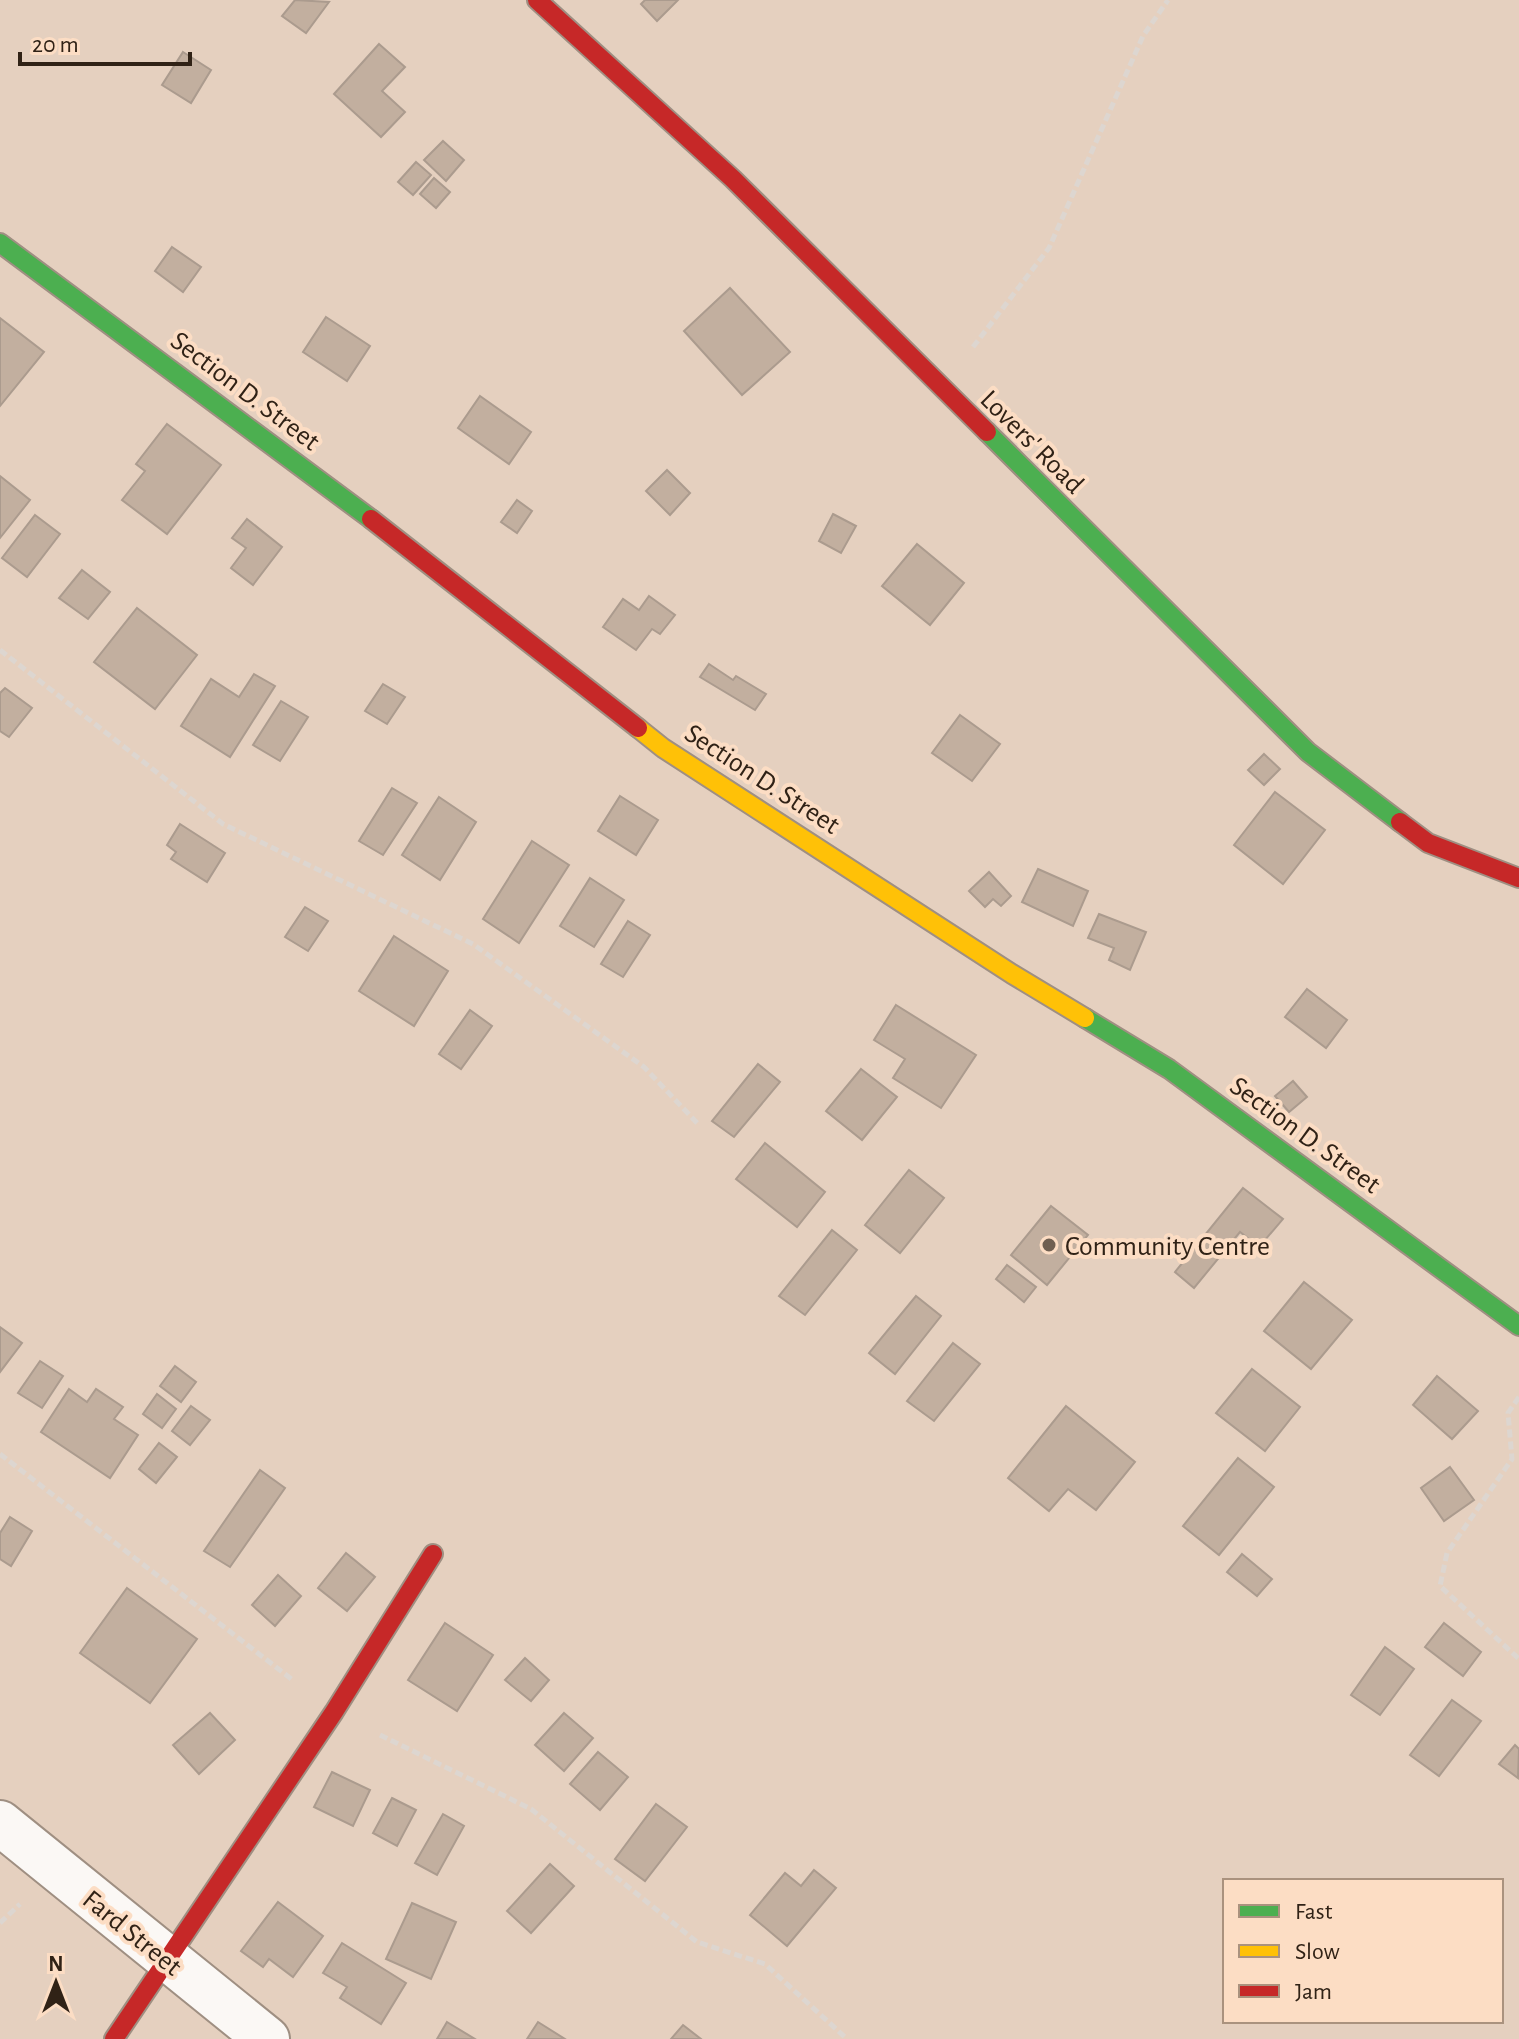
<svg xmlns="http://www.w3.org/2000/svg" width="1519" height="2039" viewBox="0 0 1519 2039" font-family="'Alegreya Sans',sans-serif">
<rect width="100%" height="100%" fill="#e5d0bf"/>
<g fill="#c2af9f" stroke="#ab9b8e" stroke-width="2">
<polygon points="295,0 329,2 306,33 282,16"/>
<polygon points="645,0 678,0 657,21 641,4"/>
<polygon points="379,44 405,67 382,91 405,112 381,137 334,94"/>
<polygon points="183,52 211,70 191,103 162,85"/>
<polygon points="443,141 464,160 446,181 424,160"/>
<polygon points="416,162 431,175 413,195 398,182"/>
<polygon points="434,178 450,192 436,208 420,194"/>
<polygon points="172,247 201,267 183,292 155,271"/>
<polygon points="730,288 790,352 742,395 684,331"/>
<polygon points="326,317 370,346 347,381 303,352"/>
<polygon points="0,318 44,352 0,406"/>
<polygon points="480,396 531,432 509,464 458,428"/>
<polygon points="167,424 221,465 167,534 122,500 145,471 136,464"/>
<polygon points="667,470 690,493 670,515 646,491"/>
<polygon points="0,476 30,500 0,538"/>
<polygon points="517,500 532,511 517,533 501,522"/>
<polygon points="833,514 856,526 841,553 819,541"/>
<polygon points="35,515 60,534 27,577 2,558"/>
<polygon points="247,519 282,547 253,585 231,568 246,548 232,538"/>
<polygon points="917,544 964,583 930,625 882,586"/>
<polygon points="82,570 110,592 88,619 59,598"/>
<polygon points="649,596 675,615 660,634 652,629 636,650 603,627 623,599 639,610"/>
<polygon points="137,608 197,655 155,709 94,662"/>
<polygon points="709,664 733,680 736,676 766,694 755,710 700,677"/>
<polygon points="254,674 275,686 230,757 181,726 211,679 239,697"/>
<polygon points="383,684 405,697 387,724 365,711"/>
<polygon points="5,688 32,708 9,737 0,731 0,693"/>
<polygon points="281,701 308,717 280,761 253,745"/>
<polygon points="960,715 1000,744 972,781 932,753"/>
<polygon points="1264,754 1280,769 1264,785 1248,770"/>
<polygon points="392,788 417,803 383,855 359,841"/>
<polygon points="1275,792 1325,830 1283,884 1234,845"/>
<polygon points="620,796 658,820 636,855 598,831"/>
<polygon points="439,797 476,822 440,880 402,855"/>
<polygon points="180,824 225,853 207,882 171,859 176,852 167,845"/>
<polygon points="532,841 569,865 519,943 483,919"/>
<polygon points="1038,869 1088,891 1073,926 1022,902"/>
<polygon points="989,872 1011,896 1001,906 993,899 985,907 969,891"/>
<polygon points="590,878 624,900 594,947 560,926"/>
<polygon points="305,907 328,921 308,951 285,937"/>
<polygon points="1099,914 1146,932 1130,970 1109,960 1114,948 1088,938"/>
<polygon points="628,921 650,935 623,977 601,964"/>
<polygon points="394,936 448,971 414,1026 359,991"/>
<polygon points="1307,989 1347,1020 1326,1048 1285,1017"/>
<polygon points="896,1005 976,1055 941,1108 893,1078 905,1059 874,1040"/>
<polygon points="470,1010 492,1026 461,1069 439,1054"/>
<polygon points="758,1064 780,1082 734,1137 712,1121"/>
<polygon points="861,1069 897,1097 862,1140 826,1111"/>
<polygon points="1293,1081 1307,1097 1289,1112 1275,1096"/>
<polygon points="765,1143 825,1192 797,1227 736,1179"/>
<polygon points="909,1170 944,1198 900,1253 865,1225"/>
<polygon points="1243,1188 1283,1219 1259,1247 1240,1232 1194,1288 1175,1272"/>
<polygon points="1051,1206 1088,1235 1047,1285 1011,1255"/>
<polygon points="832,1230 857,1250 805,1315 779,1296"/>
<polygon points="1007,1265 1036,1287 1024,1302 996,1279"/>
<polygon points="1304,1282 1352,1320 1311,1369 1264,1331"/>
<polygon points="916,1296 941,1316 895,1374 869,1353"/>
<polygon points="0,1327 22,1343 0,1372"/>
<polygon points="953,1343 980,1364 934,1421 907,1401"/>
<polygon points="40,1361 63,1376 42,1408 18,1393"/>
<polygon points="175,1366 196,1382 181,1402 160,1386"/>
<polygon points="1252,1369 1300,1407 1265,1451 1216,1413"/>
<polygon points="1437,1376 1478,1411 1452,1439 1413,1405"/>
<polygon points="69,1389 87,1402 96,1389 123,1407 114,1419 138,1435 110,1478 41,1432"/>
<polygon points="157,1394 176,1409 162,1428 143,1414"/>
<polygon points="191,1406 210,1420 190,1445 172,1431"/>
<polygon points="1066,1406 1135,1462 1096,1510 1068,1489 1049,1511 1008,1478"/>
<polygon points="159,1443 177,1457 156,1483 139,1469"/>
<polygon points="1238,1458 1274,1487 1219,1555 1183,1526"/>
<polygon points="1450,1467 1474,1500 1444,1521 1421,1488"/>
<polygon points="260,1470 285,1488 230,1567 204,1551"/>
<polygon points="10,1517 32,1531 11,1566 0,1559 0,1533"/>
<polygon points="346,1553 375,1577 347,1611 318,1588"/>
<polygon points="1242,1554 1272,1579 1257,1596 1227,1572"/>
<polygon points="278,1575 301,1596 275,1626 252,1605"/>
<polygon points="127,1588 197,1639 150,1703 80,1653"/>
<polygon points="445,1623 493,1655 457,1711 408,1680"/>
<polygon points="1444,1623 1481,1652 1463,1676 1425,1647"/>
<polygon points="1385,1647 1414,1669 1380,1715 1351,1695"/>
<polygon points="525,1658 549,1680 531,1701 505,1680"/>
<polygon points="1452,1700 1481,1721 1439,1776 1410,1755"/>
<polygon points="210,1713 235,1740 199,1774 173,1745"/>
<polygon points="564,1713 593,1738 564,1771 535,1745"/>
<polygon points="1515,1745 1519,1749 1518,1778 1499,1764"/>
<polygon points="598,1752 628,1777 600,1810 570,1784"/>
<polygon points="332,1772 370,1790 353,1826 314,1807"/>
<polygon points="392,1798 416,1810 397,1846 373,1833"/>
<polygon points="656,1804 687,1827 645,1881 615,1859"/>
<polygon points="443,1814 464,1826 437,1875 415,1863"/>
<polygon points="550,1864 574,1886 531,1933 507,1911"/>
<polygon points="814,1870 836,1888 787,1946 750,1915 785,1873 801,1886"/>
<polygon points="278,1902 323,1936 293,1977 269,1959 263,1967 241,1951"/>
<polygon points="412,1903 456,1922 431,1979 386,1959"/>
<polygon points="342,1943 406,1983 381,2024 340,1998 347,1987 323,1973"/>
<polygon points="447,2022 475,2039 437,2039"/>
<polygon points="538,2022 565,2039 527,2039"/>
<polygon points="683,2025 701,2039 671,2039"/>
</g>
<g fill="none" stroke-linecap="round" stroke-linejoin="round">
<g stroke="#9f8f82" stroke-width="48">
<polyline id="street" points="0,1823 267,2039"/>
</g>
<g stroke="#9f8f82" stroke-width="22">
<g id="fast">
<polyline points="0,243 371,519"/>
<polyline points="987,432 1308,752 1400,822"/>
<polyline points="1085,1018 1169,1069 1519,1326"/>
</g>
</g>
<g stroke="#9f8f82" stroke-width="22">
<polyline id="slow" points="638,728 663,748 1012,974 1085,1018"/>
</g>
<g stroke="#9f8f82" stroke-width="22">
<g id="jam">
<polyline points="537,0 733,179 987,432"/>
<polyline points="371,519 638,728"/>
<polyline points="1400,822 1428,843 1519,878"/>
<polyline points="114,2039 334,1712 433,1554"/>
</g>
</g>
<g stroke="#ddd6d0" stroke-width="5" stroke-dasharray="8 4" stroke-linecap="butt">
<polyline points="973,347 1049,248 1143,36 1168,0"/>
<polyline points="0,650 223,824 473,944 644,1067 699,1125"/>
<polyline points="1519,1397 1508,1413 1512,1459 1447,1553 1440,1586 1519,1659"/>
<polyline points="0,1454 294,1681"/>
<polyline points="380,1735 531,1809 697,1942 765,1964 847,2039"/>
<polyline points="0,1923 20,1904"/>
</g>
<use href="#street" stroke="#fbf8f5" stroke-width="44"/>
<use href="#fast" stroke="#4caf50" stroke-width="18"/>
<use href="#slow" stroke="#ffc107" stroke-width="18"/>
<use href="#jam" stroke="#c62828" stroke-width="18"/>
</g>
<circle fill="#6f5f51" stroke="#fcddc4" stroke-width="3" cx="1049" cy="1245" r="8"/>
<g text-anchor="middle" stroke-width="8" stroke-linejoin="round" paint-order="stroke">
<g font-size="28" fill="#302216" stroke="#fcddc4">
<text transform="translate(246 390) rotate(37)" y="10">Section D. Street</text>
<text transform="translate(1033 441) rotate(45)" y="10">Lovers' Road</text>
<text transform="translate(763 778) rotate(33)" y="10">Section D. Street</text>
<text transform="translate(1306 1134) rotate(36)" y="10">Section D. Street</text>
<text transform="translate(133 1932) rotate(39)" y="10">Fard Street</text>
</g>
<g font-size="28" fill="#302216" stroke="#fcddc4" text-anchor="start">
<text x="1065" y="1255">Community Centre</text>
</g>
</g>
<rect x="1223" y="1879" width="280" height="144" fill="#fcddc4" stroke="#aa927e" stroke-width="2"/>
<rect x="1239" y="1905" width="40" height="12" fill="#4caf50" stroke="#aa927e" stroke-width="2"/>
<text x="1295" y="1919" font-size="24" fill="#302216">Fast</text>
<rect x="1239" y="1945" width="40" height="12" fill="#ffc107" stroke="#aa927e" stroke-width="2"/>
<text x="1295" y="1959" font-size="24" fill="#302216">Slow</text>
<rect x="1239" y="1985" width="40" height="12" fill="#c62828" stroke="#aa927e" stroke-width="2"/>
<text x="1295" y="1999" font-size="24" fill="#302216">Jam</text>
<g transform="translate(56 1983)" stroke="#fcddc4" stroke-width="6" paint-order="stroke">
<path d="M0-6L14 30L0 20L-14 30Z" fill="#302216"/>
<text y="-12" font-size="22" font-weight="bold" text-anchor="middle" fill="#302216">N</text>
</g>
<path d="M20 52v12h170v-12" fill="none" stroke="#302216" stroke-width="4"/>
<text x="32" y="52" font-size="24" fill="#302216" stroke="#fcddc4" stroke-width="6" paint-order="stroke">20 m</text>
</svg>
